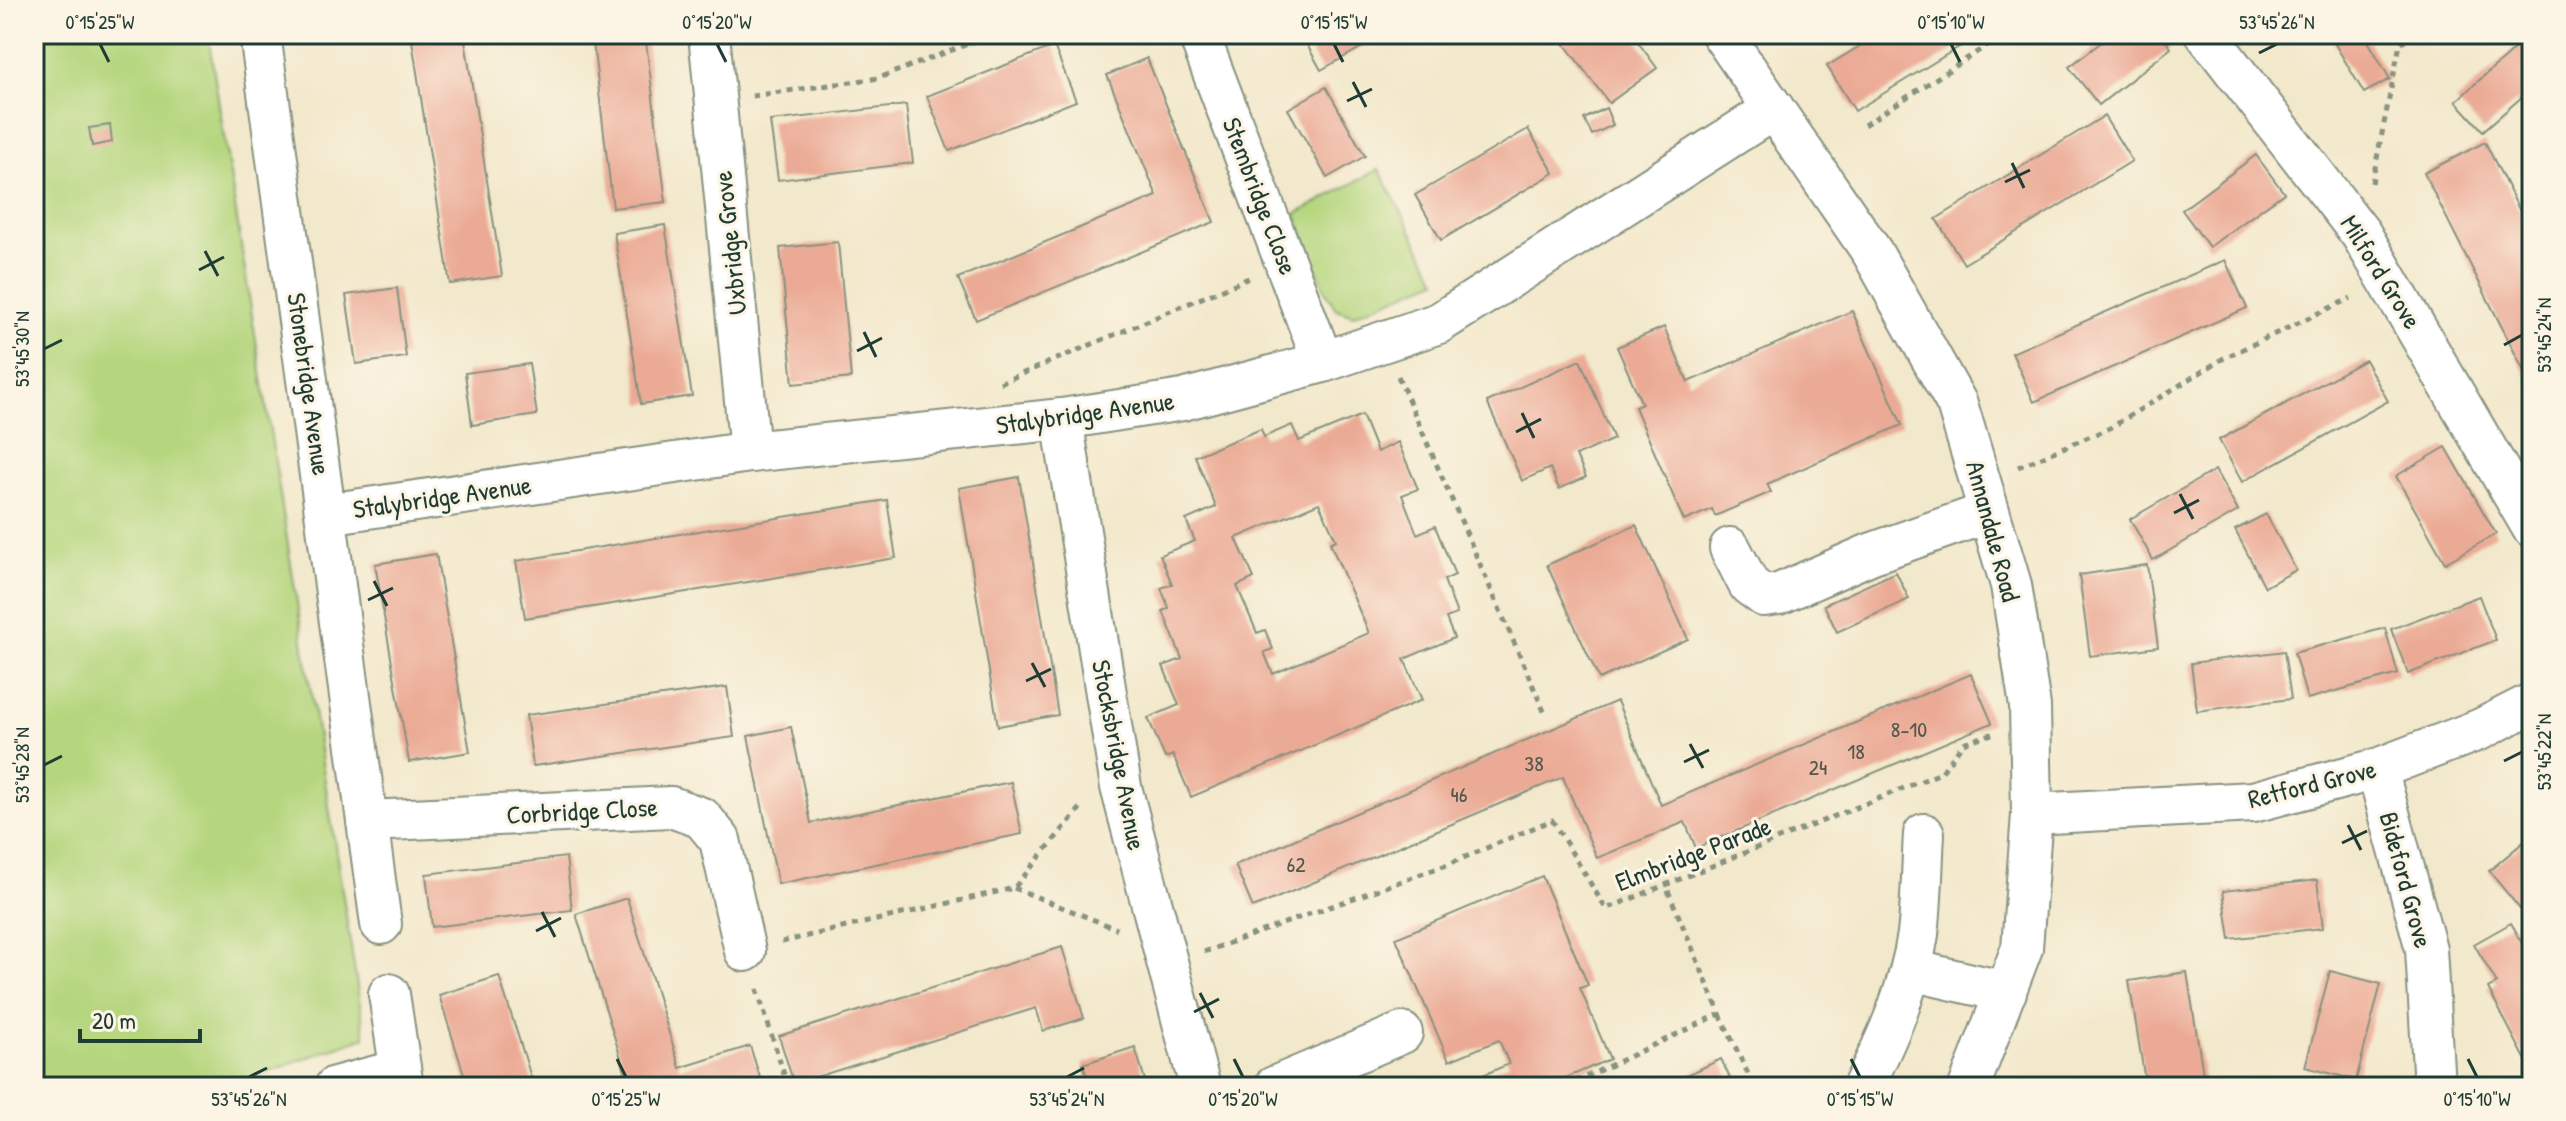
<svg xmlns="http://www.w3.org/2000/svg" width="2566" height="1121" viewBox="0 0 2566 1121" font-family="'Patrick Hand',sans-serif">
<rect width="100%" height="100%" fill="#fcf5e5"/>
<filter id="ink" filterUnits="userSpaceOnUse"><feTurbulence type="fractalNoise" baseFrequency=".0125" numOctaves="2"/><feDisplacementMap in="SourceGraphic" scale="16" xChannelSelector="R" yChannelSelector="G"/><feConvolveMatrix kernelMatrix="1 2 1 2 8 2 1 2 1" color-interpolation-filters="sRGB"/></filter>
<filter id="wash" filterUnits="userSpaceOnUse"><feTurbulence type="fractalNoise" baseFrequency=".006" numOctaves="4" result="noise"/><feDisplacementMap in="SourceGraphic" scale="32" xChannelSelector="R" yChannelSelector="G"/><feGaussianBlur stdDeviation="1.8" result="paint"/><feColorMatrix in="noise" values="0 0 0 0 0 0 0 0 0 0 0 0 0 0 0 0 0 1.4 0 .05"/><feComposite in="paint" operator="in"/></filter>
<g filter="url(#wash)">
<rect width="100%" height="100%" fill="#f2e8cb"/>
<g fill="#b5d67e" stroke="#6a8a59" stroke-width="2">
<polygon points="34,34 208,34 365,1037 225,1087 34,1087"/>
<polygon points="1379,169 1437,280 1353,315 1336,309 1326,293 1296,214"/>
</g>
<g id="blocks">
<g fill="#ebaa95" fill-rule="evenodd">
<polygon points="411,34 464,34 502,276 450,284"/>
<polygon points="592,34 645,34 666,202 613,208"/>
<polygon points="1301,34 1370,34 1373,41 1321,70"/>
<polygon points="1557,34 1632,34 1657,68 1609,103"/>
<polygon points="1880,34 1980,34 1855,111 1827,66"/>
<polygon points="2112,34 2160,34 2171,48 2099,105 2069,67"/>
<polygon points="2329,34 2364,34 2390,79 2364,93"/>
<polygon points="2524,40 2532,50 2532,88 2483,131 2456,101"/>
<polygon points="1054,46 1076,101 949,151 927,96"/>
<polygon points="1147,58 1214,222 976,320 958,278 1157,196 1107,75"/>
<polygon points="1326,87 1365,156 1327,178 1288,109"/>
<polygon points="906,105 913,163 778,180 770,121"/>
<polygon points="1606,108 1613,125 1592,135 1584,119"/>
<polygon points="2104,116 2132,161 1964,264 1936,219"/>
<polygon points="110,125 112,142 92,146 89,128"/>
<polygon points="1528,129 1554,173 1441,240 1415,195"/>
<polygon points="2485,142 2532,235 2532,387 2424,173"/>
<polygon points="2256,155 2284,193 2209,247 2182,210"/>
<polygon points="665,225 692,396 641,404 614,233"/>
<polygon points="838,242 851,378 793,384 780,248"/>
<polygon points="2225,260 2247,308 2034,402 2012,353"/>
<polygon points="397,288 406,357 356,364 346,295"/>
<polygon points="1852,311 1902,425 1767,484 1771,492 1715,516 1712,509 1684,521 1635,407 1642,404 1617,347 1664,327 1688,382"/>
<polygon points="1580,360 1614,439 1576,456 1586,477 1559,489 1550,468 1522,481 1487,402"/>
<polygon points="2365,360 2388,401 2242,482 2219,440"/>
<polygon points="529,364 537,415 472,425 465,373"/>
<path d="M 1362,415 L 1377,452 L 1398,442 L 1418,489 L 1402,495 L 1417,534 L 1435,526 L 1455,575 L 1444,580 L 1457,614 L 1446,618 L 1454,638 L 1404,659 L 1422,700 L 1191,797 L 1173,755 L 1165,758 L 1148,718 L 1179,705 L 1163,666 L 1182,659 L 1163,611 L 1169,608 L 1161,588 L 1172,584 L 1160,555 L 1195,541 L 1186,520 L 1216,507 L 1195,456 L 1261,429 L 1264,437 L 1292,425 L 1299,441 ZM 1319,503 L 1336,540 L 1330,543 L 1369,633 L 1273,674 L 1264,652 L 1273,649 L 1265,630 L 1257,633 L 1237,586 L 1254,578 L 1236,538 Z"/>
<polygon points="2446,447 2496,534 2445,563 2396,476"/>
<polygon points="2215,470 2238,511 2153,560 2130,519"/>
<polygon points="1019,477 1058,715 998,726 959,488"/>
<polygon points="887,500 896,558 525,618 516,561"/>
<polygon points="2266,514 2296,570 2265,587 2235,530"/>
<polygon points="1636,525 1688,639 1599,679 1547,565"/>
<polygon points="436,554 470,752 409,762 375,564"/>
<polygon points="2147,565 2158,647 2090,656 2079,575"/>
<polygon points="1896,572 1909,599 1837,632 1824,605"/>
<polygon points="2479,596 2496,640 2408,674 2391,629"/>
<polygon points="2385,628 2398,674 2307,699 2294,653"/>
<polygon points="2284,651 2291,699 2197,711 2191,663"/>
<polygon points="1971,674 1992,723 1696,848 1685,822 1597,858 1563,777 1253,908 1235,865 1617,701 1661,805"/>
<polygon points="727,687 734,737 533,766 526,715"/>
<polygon points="791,727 811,823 1011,782 1022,834 778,884 748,736"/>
<polygon points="2532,835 2532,899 2520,909 2489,871"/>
<polygon points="566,857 572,910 432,927 426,874"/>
<polygon points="1542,876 1588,985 1580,988 1610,1059 1545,1087 1455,1087 1509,1064 1499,1040 1449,1061 1396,938"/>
<polygon points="2317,880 2323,928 2230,939 2223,891"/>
<polygon points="627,898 680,1068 750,1046 763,1087 630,1087 576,914"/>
<polygon points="2511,923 2532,959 2532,1072 2488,988 2497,983 2474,944"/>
<polygon points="1062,947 1084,1018 1043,1031 1036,1008 794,1084 779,1036"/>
<polygon points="2330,971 2381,984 2356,1080 2305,1067"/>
<polygon points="2187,972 2205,1087 2146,1087 2129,981"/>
<polygon points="499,976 526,1061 534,1087 468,1087 439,995"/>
<polygon points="1135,1047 1147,1087 1090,1087 1083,1064"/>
<polygon points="1721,1059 1734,1087 1662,1087"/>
</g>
</g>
</g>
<g filter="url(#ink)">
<use href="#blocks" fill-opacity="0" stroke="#889280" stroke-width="2"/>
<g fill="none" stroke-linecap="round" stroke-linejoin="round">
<g stroke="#889280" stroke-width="44">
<g id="minor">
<polyline points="260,34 381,924"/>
<polyline points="709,34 750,452"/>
<polyline points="1206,34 1200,38 1323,362"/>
<polyline points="1722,34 1872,252 1957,404 2011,585 2030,706 2032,814 2022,948 1969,1087"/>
<polyline points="2206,34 2361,234 2532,527"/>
<polyline points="1062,419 1121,787 1200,1087"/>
<polyline points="327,514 750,452 1062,419 1183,400 1323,362 1439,323 1774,109"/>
<polyline points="1730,548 1749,585 1764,596 1779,594 1870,554 1989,512"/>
<polyline points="2377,769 2426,949 2434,1087"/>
<polyline points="2032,814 2253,802 2377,769 2481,729 2532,703"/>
<polyline points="367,821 671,807 702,818 720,840 745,951"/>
<polyline points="1911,970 2006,992"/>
<polyline points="389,994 403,1087"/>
<polyline points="335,1087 399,1070"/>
<polyline points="1274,1087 1402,1033"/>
<path d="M 1863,1087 C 1887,1039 1910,988 1918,934 C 1922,901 1922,867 1924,834"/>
</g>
</g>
<g stroke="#889280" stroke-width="5" stroke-dasharray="6 6" stroke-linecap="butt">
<polyline points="79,34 80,40 105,34"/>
<polyline points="969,45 969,34"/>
<polyline points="752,96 879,78 994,34"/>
<polyline points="1864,125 2005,34"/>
<polyline points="2372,183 2400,44 2412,34"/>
<polyline points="1398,376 1546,716"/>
<polyline points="1000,383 1249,278"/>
<polyline points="2018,467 2110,428 2224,358 2351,298"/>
<polyline points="1014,888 1117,929"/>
<polyline points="782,942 1014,888 1083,805"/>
<polyline points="1204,952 1449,864 1552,820 1606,909 1941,773 1963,743 1992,734"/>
<polyline points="757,989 788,1087"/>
<polyline points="1720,1014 1754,1087"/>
<polyline points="1564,1087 1720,1014 1666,886"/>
</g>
<use href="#minor" stroke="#fff" stroke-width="40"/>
</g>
</g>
<path fill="none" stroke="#1f3d34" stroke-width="3" d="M 100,44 L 109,62M 717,44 L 726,62M 1334,44 L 1343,62M 1951,44 L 1960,62M 2259,53 L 2277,44M 1353,82 L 1366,107M 1347,101 L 1372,89M 2012,163 L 2024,188M 2005,182 L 2030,170M 205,251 L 218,276M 199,270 L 224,257M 864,332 L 876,357M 2504,345 L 2522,335M 44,349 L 62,340M 857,351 L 882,338M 1522,413 L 1534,438M 1516,432 L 1541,419M 2180,494 L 2193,519M 2174,513 L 2199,500M 374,581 L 387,606M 368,600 L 393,588M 1032,663 L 1045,687M 1026,681 L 1051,669M 1690,744 L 1703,768M 2504,761 L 2522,752M 1684,762 L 1709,750M 44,765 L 62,756M 2348,825 L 2361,850M 2342,843 L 2367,831M 542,912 L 555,937M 536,931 L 561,918M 1200,993 L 1213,1018M 1194,1012 L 1219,999M 617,1059 L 626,1077M 1234,1059 L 1243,1077M 1851,1059 L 1860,1077M 2468,1059 L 2477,1077M 249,1077 L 267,1068M 1067,1077 L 1084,1068"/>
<g text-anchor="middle" stroke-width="6" stroke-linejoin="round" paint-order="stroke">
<g font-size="22" fill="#52584c">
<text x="1909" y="737">8-10</text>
<text x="1856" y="759">18</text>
<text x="1534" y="771">38</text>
<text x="1818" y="775">24</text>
<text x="1459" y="802">46</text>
<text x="1296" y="872">62</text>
</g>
<g font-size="26" fill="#1f3d34" stroke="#fcf5e5">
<text transform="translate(1260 196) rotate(69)" y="9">Stembridge Close</text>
<text transform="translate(730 243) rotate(-96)" y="9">Uxbridge Grove</text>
<text transform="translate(2381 272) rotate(58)" y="9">Milford Grove</text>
<text transform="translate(309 384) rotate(82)" y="9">Stonebridge Avenue</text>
<text transform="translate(1085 413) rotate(-8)" y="9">Stalybridge Avenue</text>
<text transform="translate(442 497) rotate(-8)" y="9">Stalybridge Avenue</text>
<text transform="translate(1993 531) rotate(75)" y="9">Annandale Road</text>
<text transform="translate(1119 755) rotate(79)" y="9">Stocksbridge Avenue</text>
<text transform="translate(2312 784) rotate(-14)" y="9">Retford Grove</text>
<text transform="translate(582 811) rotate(-3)" y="9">Corbridge Close</text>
<text transform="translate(1693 854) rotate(-21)" y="9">Elmbridge Parade</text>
<text transform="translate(2406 880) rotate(75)" y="9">Bideford Grove</text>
</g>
</g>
<rect width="2566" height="1121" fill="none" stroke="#fcf5e5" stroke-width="88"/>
<path d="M80 1029v12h120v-12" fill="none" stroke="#1f3d34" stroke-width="4"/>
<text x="92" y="1029" font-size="24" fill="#1f3d34" stroke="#fcf5e5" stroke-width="6" paint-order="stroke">20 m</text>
<rect x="44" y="44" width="2478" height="1033" fill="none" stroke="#1f3d34" stroke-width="3"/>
<g font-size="20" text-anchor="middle" fill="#1f3d34">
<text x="100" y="29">0°15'25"W</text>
<text x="717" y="29">0°15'20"W</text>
<text x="1334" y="29">0°15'15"W</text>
<text x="1951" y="29">0°15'10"W</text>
<text x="2277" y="29">53°45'26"N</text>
<text transform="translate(2544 335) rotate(-90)" y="7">53°45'24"N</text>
<text transform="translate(22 349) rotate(-90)" y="7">53°45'30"N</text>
<text transform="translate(2544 752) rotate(-90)" y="7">53°45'22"N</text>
<text transform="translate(22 765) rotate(-90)" y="7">53°45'28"N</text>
<text x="249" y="1106">53°45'26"N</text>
<text x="626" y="1106">0°15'25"W</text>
<text x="1067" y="1106">53°45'24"N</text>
<text x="1243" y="1106">0°15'20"W</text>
<text x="1860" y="1106">0°15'15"W</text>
<text x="2477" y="1106">0°15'10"W</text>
</g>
</svg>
